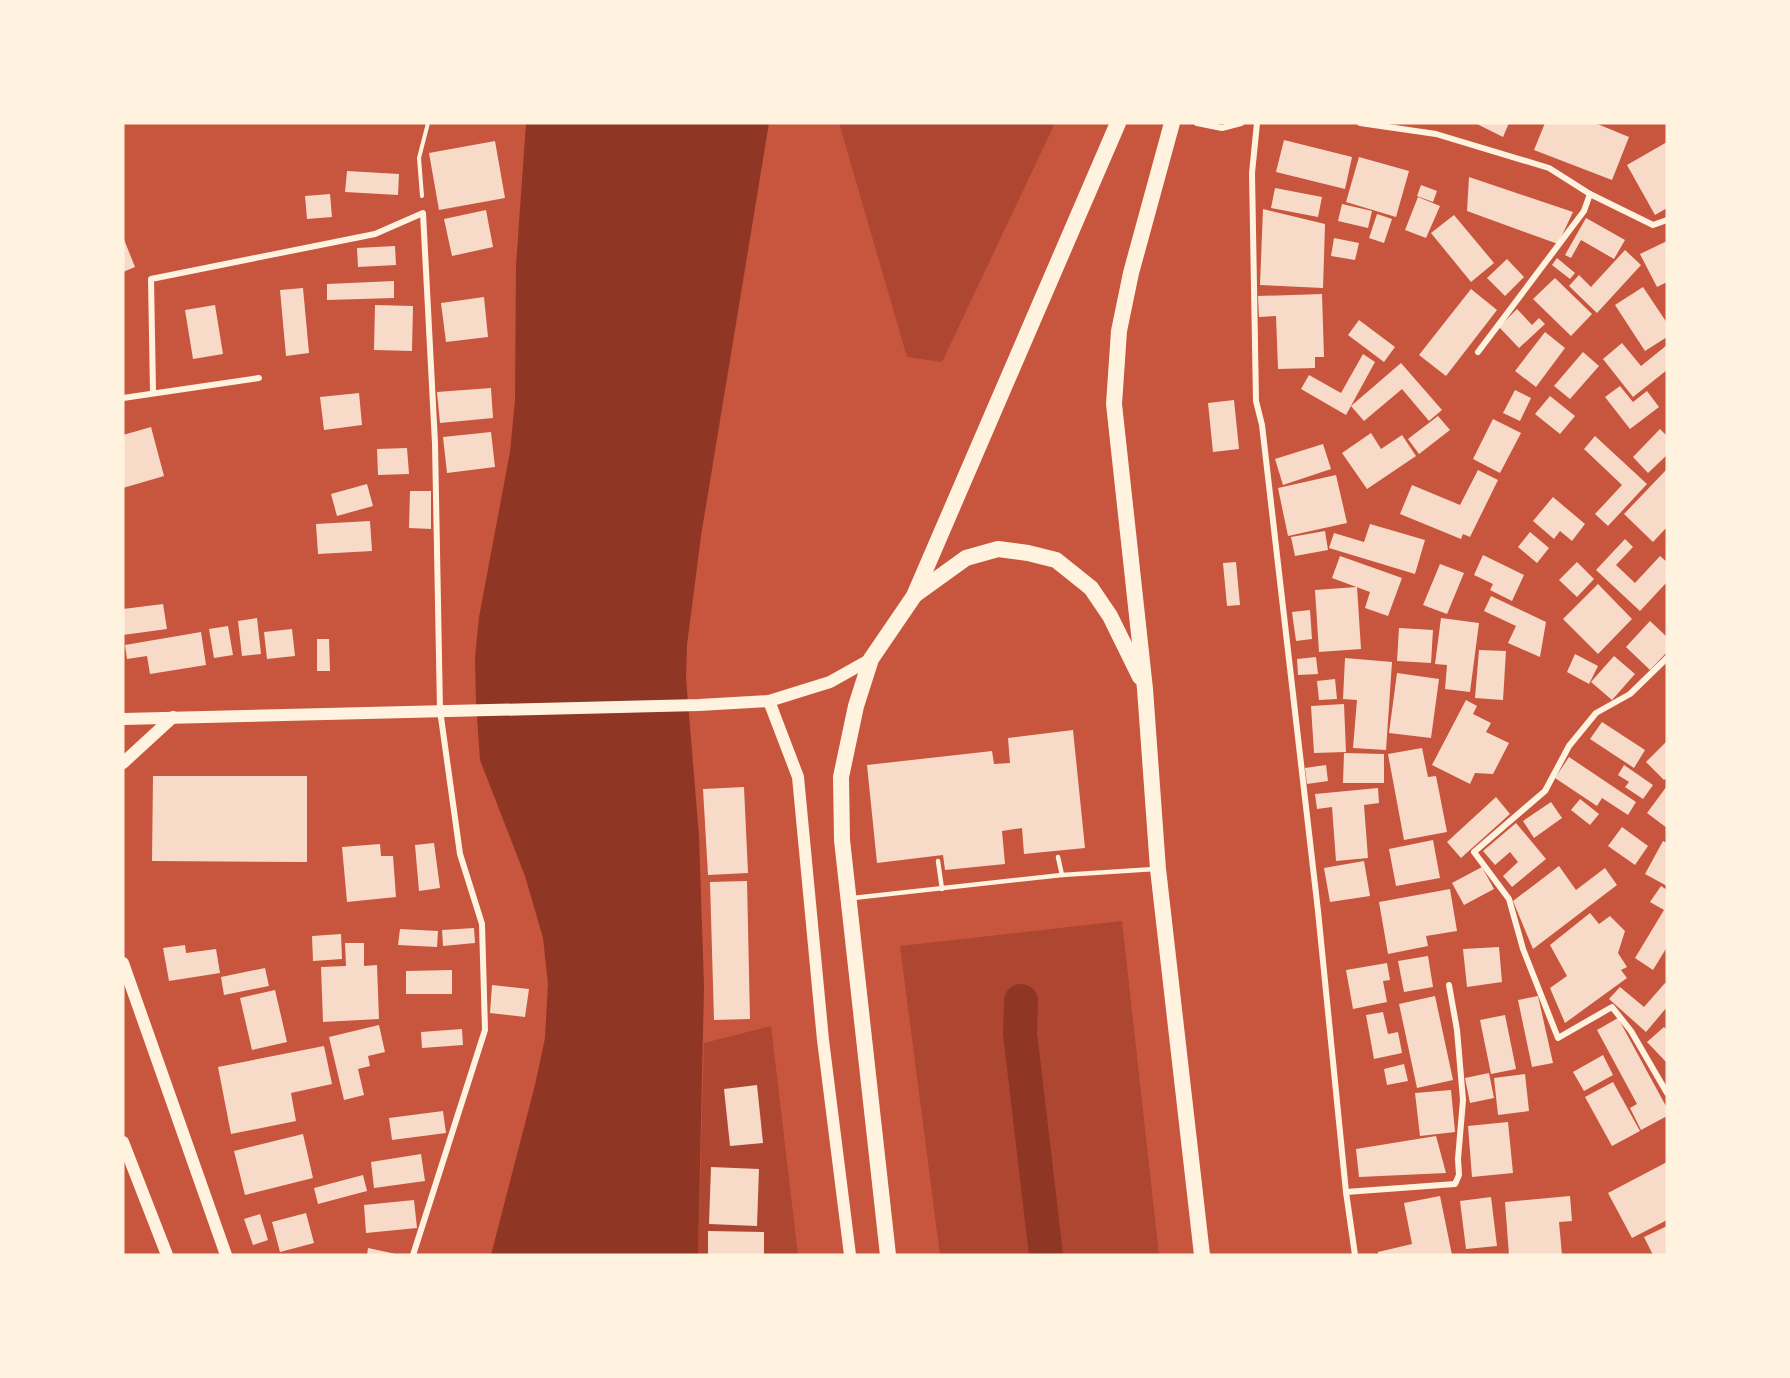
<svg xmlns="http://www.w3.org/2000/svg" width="1790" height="1378" viewBox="0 0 1790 1378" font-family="'PT Sans',sans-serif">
<rect width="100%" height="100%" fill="#c8553d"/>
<g fill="#ae4732">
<polygon points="839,123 1055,123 942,362 907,357"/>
<polygon points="1122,921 1159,1255 940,1255 900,946"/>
<polygon points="771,1026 798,1255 698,1255 704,1043"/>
</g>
<polygon fill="#8f3625" points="526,123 769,123 701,536 687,645 686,678 699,836 704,986 698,1255 491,1255 535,1085 545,1038 548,984 543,938 525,876 480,760 476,702 475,658 479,617 510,452 515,401 516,266"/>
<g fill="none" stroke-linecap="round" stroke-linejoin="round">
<polyline stroke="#8f3625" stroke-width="34" points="1021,1001 1020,1033 1046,1255"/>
</g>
<g fill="#f7dbc8">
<polygon points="1475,123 1509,123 1503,137"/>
<polygon points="1545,123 1595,123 1629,137 1612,180 1534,150"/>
<polygon points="1284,140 1352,157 1345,189 1276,172"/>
<polygon points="495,141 505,198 439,210 429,153"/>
<polygon points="1667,142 1667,208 1655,215 1627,165"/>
<polygon points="1359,157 1409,171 1396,217 1346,202"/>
<polygon points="347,171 399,174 398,195 345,192"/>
<polygon points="1469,177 1573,212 1558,244 1467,211"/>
<polygon points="1421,185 1437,191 1433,202 1417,196"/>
<polygon points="1275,188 1322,197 1318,217 1271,208"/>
<polygon points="330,194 332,217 307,219 305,196"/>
<polygon points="1418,197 1440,206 1426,238 1405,230"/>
<polygon points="1342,204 1372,211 1368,228 1338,221"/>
<polygon points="1263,209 1325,224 1323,288 1260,285"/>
<polygon points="486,210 493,247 452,256 444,219"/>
<polygon points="1377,214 1392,219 1384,243 1369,238"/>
<polygon points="1454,215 1494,263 1471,282 1431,233"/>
<polygon points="1586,218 1625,240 1614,259 1581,240 1571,258 1565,255"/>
<polygon points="123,237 135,267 123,272"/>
<polygon points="1334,238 1359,243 1355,260 1331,256"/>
<polygon points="1667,241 1667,282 1657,287 1640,254"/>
<polygon points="395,246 396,265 358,267 357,248"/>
<polygon points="1625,250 1641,265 1597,313 1569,286 1579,275 1591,287"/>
<polygon points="1557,258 1575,273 1570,279 1552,265"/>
<polygon points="1507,259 1524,277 1505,296 1487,278"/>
<polygon points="1555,278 1592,314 1571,336 1533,299"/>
<polygon points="394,281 394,298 327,300 327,284"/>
<polygon points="1643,287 1667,323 1667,337 1645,351 1615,305"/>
<polygon points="303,288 309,353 286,356 280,290"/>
<polygon points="1471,289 1497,310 1446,376 1419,355"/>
<polygon points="1322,294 1324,357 1315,357 1315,368 1278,369 1276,316 1259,317 1258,296"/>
<polygon points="484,297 488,337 446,342 441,303"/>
<polygon points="215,305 223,354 193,359 185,310"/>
<polygon points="375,305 413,306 412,351 374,350"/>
<polygon points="1517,309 1532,325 1539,318 1545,324 1519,348 1499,327"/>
<polygon points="1359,320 1395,347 1384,362 1348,335"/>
<polygon points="1545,332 1565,348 1536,387 1515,371"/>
<polygon points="1622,343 1641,366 1667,345 1667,370 1633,397 1603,359"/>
<polygon points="1583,352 1599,366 1570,399 1554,386"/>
<polygon points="1363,354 1375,362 1346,415 1301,389 1309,375 1341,393"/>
<polygon points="1401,363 1442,410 1429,421 1402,389 1364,421 1351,406"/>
<polygon points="1620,386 1633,402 1647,391 1659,407 1630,429 1605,397"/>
<polygon points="491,388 493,418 440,423 437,392"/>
<polygon points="1515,390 1531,398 1520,421 1503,413"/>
<polygon points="359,393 362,425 324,430 320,397"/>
<polygon points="1550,396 1575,416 1560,434 1535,414"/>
<polygon points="1234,400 1239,449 1213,452 1208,403"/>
<polygon points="1438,416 1450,430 1419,454 1408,439"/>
<polygon points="1493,419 1521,433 1500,473 1473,459"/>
<polygon points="151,427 164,476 123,488 123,435"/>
<polygon points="1660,429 1667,436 1667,455 1648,473 1633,457"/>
<polygon points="491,432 495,467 447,473 443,437"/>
<polygon points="1371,433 1381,449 1402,435 1416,456 1367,489 1342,453"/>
<polygon points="1595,436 1647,484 1608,526 1595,514 1622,485 1584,449"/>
<polygon points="1323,444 1331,469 1283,485 1275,459"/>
<polygon points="407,448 409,474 378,475 377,449"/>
<polygon points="1667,469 1667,527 1653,542 1624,514"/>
<polygon points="1478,470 1498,480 1470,537 1463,534 1461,539 1400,514 1412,485 1460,505"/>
<polygon points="1336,475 1347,523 1288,536 1278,488"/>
<polygon points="367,484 373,506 337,516 331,494"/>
<polygon points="410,491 431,491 431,529 409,528"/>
<polygon points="1553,497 1585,524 1572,541 1560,531 1554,539 1533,521"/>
<polygon points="370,521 372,551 318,554 316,524"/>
<polygon points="1370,524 1425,540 1415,574 1329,548 1334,533 1364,542"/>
<polygon points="1325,531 1328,550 1295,556 1291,537"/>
<polygon points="1530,532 1549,548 1537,563 1518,547"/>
<polygon points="1625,539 1633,547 1616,565 1635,583 1660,556 1667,562 1667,582 1640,611 1596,570"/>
<polygon points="1483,555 1524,575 1512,601 1490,590 1493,584 1474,575"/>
<polygon points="1340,556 1402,578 1388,616 1365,608 1370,592 1332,578"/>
<polygon points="1236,562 1240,605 1227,606 1223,563"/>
<polygon points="1577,562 1594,579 1577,597 1559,580"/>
<polygon points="1440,564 1464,573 1447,614 1423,605"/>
<polygon points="1598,584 1632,619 1598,654 1563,619"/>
<polygon points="1357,587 1361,649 1319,652 1315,590"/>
<polygon points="1491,596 1546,622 1540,657 1508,643 1516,626 1484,611"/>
<polygon points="163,604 167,629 123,635 123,609"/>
<polygon points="1310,610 1312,639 1296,641 1292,612"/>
<polygon points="257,618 261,654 242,656 238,621"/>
<polygon points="1441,618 1479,623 1470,692 1445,689 1447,665 1435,664"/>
<polygon points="1650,621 1667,637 1667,652 1650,670 1626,647"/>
<polygon points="228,626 233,655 214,658 209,629"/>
<polygon points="1399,628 1433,630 1431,663 1397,661"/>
<polygon points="292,629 295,656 267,659 264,632"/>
<polygon points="201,632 206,665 150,674 147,656 127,659 125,645"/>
<polygon points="317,639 329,639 330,671 317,671"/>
<polygon points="1479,650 1506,651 1503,700 1475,698"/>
<polygon points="1575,654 1598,666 1589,684 1567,672"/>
<polygon points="1614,656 1635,674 1612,700 1591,682"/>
<polygon points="1316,657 1318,674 1298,675 1297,659"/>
<polygon points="1345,658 1392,662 1386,750 1353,748 1357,700 1343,699"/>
<polygon points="1397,673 1439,679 1431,738 1389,733"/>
<polygon points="1335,679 1337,699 1319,700 1317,681"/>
<polygon points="1466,700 1477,706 1473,714 1491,723 1486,732 1509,743 1493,774 1475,773 1470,784 1432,765"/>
<polygon points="1344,704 1346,752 1314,753 1311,706"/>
<polygon points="1602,722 1645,750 1634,768 1590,739"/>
<polygon points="1073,730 1085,848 1024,854 1022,828 1002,831 1005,864 945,870 943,855 877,863 867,765 992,751 994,764 1010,763 1008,738"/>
<polygon points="1667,741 1667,778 1664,780 1646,762"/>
<polygon points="1422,748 1428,777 1436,776 1447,832 1404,840 1388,754"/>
<polygon points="1344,753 1384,754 1384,783 1343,783"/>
<polygon points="1569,757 1636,802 1628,815 1602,798 1597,806 1555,778"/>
<polygon points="1326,765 1328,781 1307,784 1305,768"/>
<polygon points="1624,765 1653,785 1643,799 1625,787 1629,782 1618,775"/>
<polygon points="153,776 307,776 307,862 152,861"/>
<polygon points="1667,786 1667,828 1647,813"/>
<polygon points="744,787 748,873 708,875 703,789"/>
<polygon points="1378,788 1379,803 1364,805 1368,858 1336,861 1332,807 1317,809 1315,794"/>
<polygon points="1496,797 1510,814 1461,858 1447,842"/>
<polygon points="1580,799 1599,814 1590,825 1571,810"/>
<polygon points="1551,802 1562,818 1534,838 1523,821"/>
<polygon points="1516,823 1546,859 1512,887 1503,876 1518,862 1510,852 1495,865 1483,851"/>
<polygon points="1622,827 1648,846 1635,865 1608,846"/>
<polygon points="1433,840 1440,878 1396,886 1389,849"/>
<polygon points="1663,841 1667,843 1667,886 1645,874"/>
<polygon points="434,843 440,888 419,891 415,845"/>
<polygon points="380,844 381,856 393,856 396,897 347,902 342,847"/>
<polygon points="1364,861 1370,896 1330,902 1324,868"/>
<polygon points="1559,866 1576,890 1605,868 1617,885 1533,949 1513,901"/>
<polygon points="1482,867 1494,889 1464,905 1452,883"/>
<polygon points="747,881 750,1019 714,1020 710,882"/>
<polygon points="1661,886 1667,890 1667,947 1653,970 1635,958 1664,910 1650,902"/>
<polygon points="1450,889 1457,931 1426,936 1428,946 1388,954 1379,902"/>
<polygon points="1590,913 1599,924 1610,916 1625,931 1618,953 1627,967 1621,970 1627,978 1565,1023 1550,988 1567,976 1550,945"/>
<polygon points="474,928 475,943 443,946 442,930"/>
<polygon points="400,929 438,931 437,947 398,945"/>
<polygon points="341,934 342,959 313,961 312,936"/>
<polygon points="345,943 364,943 364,966 377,965 379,1019 323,1022 321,967 346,966"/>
<polygon points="185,945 186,953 216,949 220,973 169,981 163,948"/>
<polygon points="1499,947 1502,982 1467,987 1463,949"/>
<polygon points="1428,956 1433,987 1404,992 1398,961"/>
<polygon points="1387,963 1390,980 1383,981 1387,1002 1353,1009 1346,970"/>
<polygon points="265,968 269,986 224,995 221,977"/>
<polygon points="452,970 452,994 406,994 406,971"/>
<polygon points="1665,983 1667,985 1667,1007 1646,1032 1609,999 1620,987 1644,1007"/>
<polygon points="492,985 529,989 525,1017 490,1013"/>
<polygon points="275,990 287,1042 252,1050 240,998"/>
<polygon points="1435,996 1453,1080 1417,1088 1399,1004"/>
<polygon points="1538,996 1553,1063 1532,1067 1518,1000"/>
<polygon points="1383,1012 1388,1034 1398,1032 1402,1053 1374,1059 1366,1015"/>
<polygon points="1505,1015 1516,1069 1491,1074 1480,1020"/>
<polygon points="1618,1018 1667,1108 1667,1116 1641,1130 1630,1108 1637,1104 1597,1030"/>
<polygon points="379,1025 385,1052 368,1056 370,1066 358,1069 364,1095 344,1100 329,1037"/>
<polygon points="1664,1027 1667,1030 1667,1063 1647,1042"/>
<polygon points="462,1029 463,1045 422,1048 421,1032"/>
<polygon points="324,1046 332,1084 291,1093 296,1121 231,1134 218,1067"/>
<polygon points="1603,1055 1613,1075 1584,1091 1573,1072"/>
<polygon points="1404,1064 1408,1081 1387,1085 1384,1069"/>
<polygon points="1489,1073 1494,1098 1470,1103 1465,1078"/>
<polygon points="1525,1074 1529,1111 1498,1115 1494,1078"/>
<polygon points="1613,1082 1640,1131 1612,1146 1585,1097"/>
<polygon points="757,1085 763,1143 730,1146 724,1089"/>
<polygon points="1451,1090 1455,1132 1420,1136 1415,1093"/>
<polygon points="443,1111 446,1133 392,1140 389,1118"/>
<polygon points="1508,1122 1513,1173 1472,1177 1468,1126"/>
<polygon points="303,1134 313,1178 245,1195 234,1151"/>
<polygon points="1436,1136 1446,1173 1359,1177 1356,1149"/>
<polygon points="421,1154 425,1181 374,1188 371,1162"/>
<polygon points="1667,1162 1667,1220 1632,1238 1608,1193"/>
<polygon points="711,1167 759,1169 757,1226 709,1224"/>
<polygon points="363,1175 367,1191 318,1204 314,1188"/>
<polygon points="1440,1196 1452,1255 1378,1255 1378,1252 1412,1244 1404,1203"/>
<polygon points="1570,1196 1572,1221 1559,1222 1562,1255 1509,1255 1505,1202"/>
<polygon points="1491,1197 1497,1246 1466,1249 1460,1201"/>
<polygon points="414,1200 417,1228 366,1233 364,1205"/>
<polygon points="306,1213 314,1243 280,1252 272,1222"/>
<polygon points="260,1214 268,1240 253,1245 244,1219"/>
<polygon points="1667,1226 1667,1255 1653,1255 1644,1237"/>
<polygon points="708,1231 764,1232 764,1255 708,1255"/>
<polygon points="368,1248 396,1254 396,1255 367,1255"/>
</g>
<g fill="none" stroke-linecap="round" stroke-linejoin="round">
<polyline stroke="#fff3e0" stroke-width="4" points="422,196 419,158 428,123"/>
<g stroke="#fff3e0" stroke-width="4.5">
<polyline points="1058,857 1062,875"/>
<polyline points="938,861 942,889"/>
<polyline points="853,898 1062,875 1155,869"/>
</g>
<g stroke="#fff3e0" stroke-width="6">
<polyline points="1197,123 1222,128 1241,123"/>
<polyline points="1257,123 1252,173 1256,401 1262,425 1318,911 1346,1192 1355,1255"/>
<polyline points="1360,123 1436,134 1549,168 1590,194 1653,225 1667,220"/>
<polyline points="1478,352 1584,211 1590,194"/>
<polyline points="153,392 151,279 375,234 423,213 435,443 440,710 460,854 482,924 485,1030 413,1255"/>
<polyline points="123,398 259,378"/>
<polyline points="1667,658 1630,694 1596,713 1569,746 1545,791 1474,852 1509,899 1523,949 1558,1038 1612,1007 1631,1031 1667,1093"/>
<polyline points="1346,1192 1455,1184 1459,1175 1458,1159 1463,1100 1457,1030 1449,985"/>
</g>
<g stroke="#fff3e0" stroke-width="12">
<polyline points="769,701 798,777 823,1040 850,1255"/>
<polyline points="123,719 699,705 769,701 830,682 871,659"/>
<polyline points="123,763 173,717"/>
<polyline points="123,963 226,1255"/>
<polyline points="123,1142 167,1255"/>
</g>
<g stroke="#fff3e0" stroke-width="16">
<polyline points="1172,123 1131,273 1119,331 1114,404 1145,689 1158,869 1202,1255"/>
<polyline points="916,594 966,558 998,549 1028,553 1056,560 1091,588 1110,616 1140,677"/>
<polyline points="888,1255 842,840 841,777 856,706 871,659 914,596 1118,123"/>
</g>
</g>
<rect width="1790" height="1378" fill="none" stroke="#fff3e0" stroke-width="249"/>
</svg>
